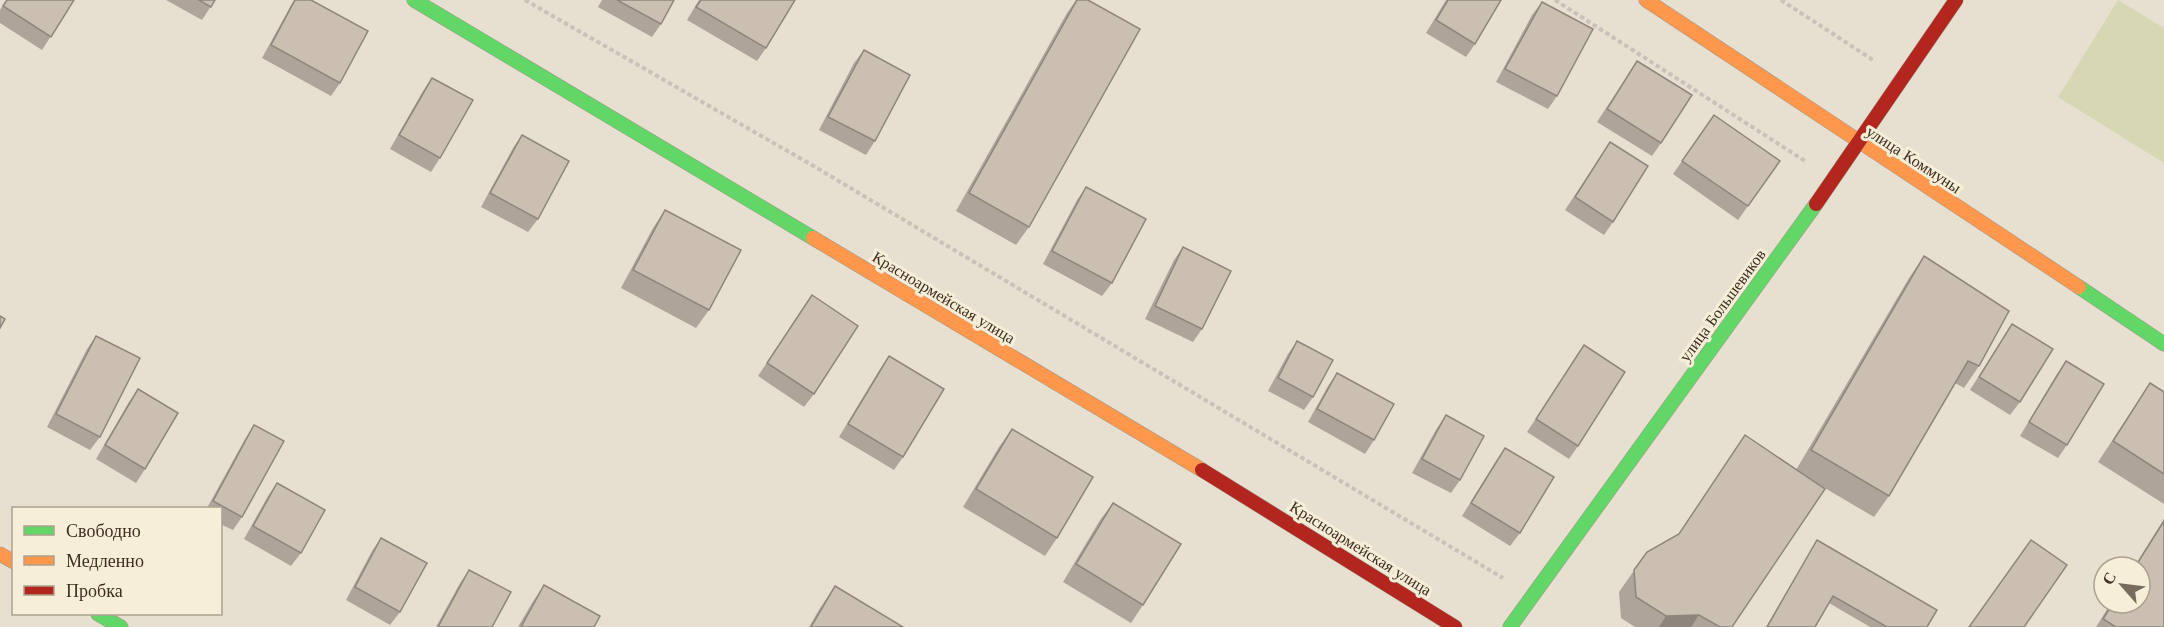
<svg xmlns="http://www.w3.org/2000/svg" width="2164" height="627" viewBox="0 0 2164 627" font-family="'Libre Baskerville',serif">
<rect width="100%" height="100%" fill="#e7e0d1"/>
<polygon fill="#d6d7b3" points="2118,0 2164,28 2164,163 2058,97"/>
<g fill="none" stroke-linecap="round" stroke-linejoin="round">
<g stroke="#9c958a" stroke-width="15">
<g id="fast">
<polyline points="414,0 813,238"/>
<polyline points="2079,287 2164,344"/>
<polyline points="98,614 121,627"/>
<polyline points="1510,627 1816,204"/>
</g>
</g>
<g stroke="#9c958a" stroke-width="15">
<g id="slow">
<polyline points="1646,0 2079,287"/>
<polyline points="813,238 1202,470"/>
<polyline points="0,554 14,562"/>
</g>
</g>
<g stroke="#9c958a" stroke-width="15">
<g id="jam">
<polyline points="1816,204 1956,0"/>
<polyline points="1202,470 1455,627"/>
</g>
</g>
<g stroke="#c8c2b9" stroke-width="4" stroke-dasharray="4.5 3" stroke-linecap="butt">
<polyline points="525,0 817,168 1503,578"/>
<polyline points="1555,0 1805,161"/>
<polyline points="1781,0 1873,60"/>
</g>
<use href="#fast" stroke="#63d668" stroke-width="14"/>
<use href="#slow" stroke="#ff974d" stroke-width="14"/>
<use href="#jam" stroke="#b3261e" stroke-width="14"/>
</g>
<g fill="#afa499">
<polygon points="6,0 74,0 42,50 0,23 0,10"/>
<polygon points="166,0 215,0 202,20"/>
<polygon points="294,0 311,0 340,83 331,96 262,58 290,7"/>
<polygon points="602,0 674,0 661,24 652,37 598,7"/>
<polygon points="699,0 795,0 766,48 757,61 687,20"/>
<polygon points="1076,0 1088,0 1029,227 1016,245 956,211 1067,13"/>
<polygon points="1446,0 1501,0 1475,44 1466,57 1426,33"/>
<polygon points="1542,2 1557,96 1548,109 1496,82 1532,15"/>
<polygon points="864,50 875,141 866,155 819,130 854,63"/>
<polygon points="1637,61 1661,143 1652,156 1597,122"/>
<polygon points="432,78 440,158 431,172 390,149 423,91"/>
<polygon points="1714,115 1780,161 1738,220 1673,174"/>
<polygon points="522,135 538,219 528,232 481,207 513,148"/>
<polygon points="1610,142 1613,222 1604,235 1565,210"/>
<polygon points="1086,187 1112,283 1102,296 1043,264 1077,200"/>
<polygon points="665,210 709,310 696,328 621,288 653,228"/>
<polygon points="1183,247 1202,329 1193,342 1145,319 1174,260"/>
<polygon points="1924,256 1979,366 1964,388 1955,383 1889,496 1874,517 1818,484 1732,627 1635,627 1621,618 1619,592 1647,552 1678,535 1745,435 1796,470 1909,278"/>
<polygon points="803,308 814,394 804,407 758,376"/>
<polygon points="2012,324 2020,402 2010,415 1970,390"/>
<polygon points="96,336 100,437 90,450 47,427 87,349"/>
<polygon points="1297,341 1313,397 1304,410 1268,391 1288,354"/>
<polygon points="1584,345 1578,446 1569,459 1527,432"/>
<polygon points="889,356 903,457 894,470 839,437 880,369"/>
<polygon points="2066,361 2067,445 2058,458 2020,436 2057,374"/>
<polygon points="1337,373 1374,440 1365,454 1308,422 1328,386"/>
<polygon points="2150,383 2164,392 2164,504 2098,462"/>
<polygon points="138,389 145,469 136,483 96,459 129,402"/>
<polygon points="1446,415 1460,480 1451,493 1412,473 1437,428"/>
<polygon points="254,425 242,517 233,530 220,524 220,508 207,508 245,439"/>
<polygon points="1012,429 1057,538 1045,556 963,507 999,447"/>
<polygon points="1505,448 1520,533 1510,546 1462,516 1496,461"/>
<polygon points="277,483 301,553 291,566 244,539 268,496"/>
<polygon points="1113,503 1143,605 1131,623 1063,582 1100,520"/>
<polygon points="2164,519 2164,627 2096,627 2111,603 2140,603 2140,567 2134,567"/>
<polygon points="381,538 400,612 390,625 346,600 372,551"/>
<polygon points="1817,540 1927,627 1870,627 1829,603 1815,627 1766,627"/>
<polygon points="469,570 492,627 436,627 460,583"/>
<polygon points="544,585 594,627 518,627 532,603"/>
<polygon points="835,586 903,627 809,627 820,608"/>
</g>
<polygon fill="#8e867d" points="1699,615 1691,627 1659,627 1666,616"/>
<g fill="#cbbfb2" stroke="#8e867d" stroke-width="1.5">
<polygon points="7,0 74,0 51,37 3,6"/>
<polygon points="199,0 215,0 211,7"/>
<polygon points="295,0 311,0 368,31 340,83 271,45"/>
<polygon points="617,0 674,0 661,24"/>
<polygon points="701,0 795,0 766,48 696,7"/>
<polygon points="1077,0 1088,0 1140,29 1029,227 969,193"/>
<polygon points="1448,0 1501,0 1475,44 1436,20"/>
<polygon points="1542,2 1593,29 1557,96 1505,69"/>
<polygon points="864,50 910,75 875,141 828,117"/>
<polygon points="1637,61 1692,95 1661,143 1607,109"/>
<polygon points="432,78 473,100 440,158 399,135"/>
<polygon points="1714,115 1780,161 1748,206 1682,161"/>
<polygon points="522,135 569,161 538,219 490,193"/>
<polygon points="1610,142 1648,166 1613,222 1575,197"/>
<polygon points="1086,187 1146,219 1112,283 1052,251"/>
<polygon points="665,210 741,250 709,310 633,270"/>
<polygon points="1183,247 1231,271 1202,329 1155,306"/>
<polygon points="1924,256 2009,311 1979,366 1968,361 1889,496 1811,450"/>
<polygon points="812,295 858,326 814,394 767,363"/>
<polygon points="0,316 5,319 0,328"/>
<polygon points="2012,324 2053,349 2020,402 1979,377"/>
<polygon points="96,336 140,358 100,437 56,414"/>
<polygon points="1297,341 1333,360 1313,397 1278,378"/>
<polygon points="1584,345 1625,372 1578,446 1536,419"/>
<polygon points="889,356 944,389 903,457 848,424"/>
<polygon points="2066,361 2104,384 2067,445 2029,422"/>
<polygon points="1337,373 1394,404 1374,440 1317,409"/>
<polygon points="2150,383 2164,392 2164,474 2113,441"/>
<polygon points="138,389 178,413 145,469 105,445"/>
<polygon points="1446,415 1484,436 1460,480 1422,459"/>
<polygon points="254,425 284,441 242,517 213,501"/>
<polygon points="1012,429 1093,477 1057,538 976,489"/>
<polygon points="1745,435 1825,489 1732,627 1720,627 1699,615 1666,616 1636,597 1634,570 1647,552 1679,534"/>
<polygon points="1505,448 1554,477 1520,533 1471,503"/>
<polygon points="277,483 325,510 301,553 253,526"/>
<polygon points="1113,503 1181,544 1143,605 1076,564"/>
<polygon points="2164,521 2164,627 2116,627 2103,619 2113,603 2140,603 2140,567 2135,567"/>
<polygon points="381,538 427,563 400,612 355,587"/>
<polygon points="1817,540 1937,610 1927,627 1887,627 1833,596 1815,627 1767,627"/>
<polygon points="2031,540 2067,565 2024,627 1969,627"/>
<polygon points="469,570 511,592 492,627 438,627"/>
<polygon points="544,585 600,616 594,627 521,627"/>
<polygon points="835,586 903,627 811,627"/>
</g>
<g text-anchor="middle" stroke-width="6" stroke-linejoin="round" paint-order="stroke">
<g font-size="16" fill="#3d2e20" stroke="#f7eed8">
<text transform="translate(1914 159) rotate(33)" y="6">улица Коммуны</text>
<text transform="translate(944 297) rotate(31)" y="6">Красноармейская улица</text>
<text transform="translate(1722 305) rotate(-54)" y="6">улица Большевиков</text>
<text transform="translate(1361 548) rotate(32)" y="6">Красноармейская улица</text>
</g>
</g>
<rect x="12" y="507" width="210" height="108" fill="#f7eed8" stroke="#ada18e" stroke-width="1.5"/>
<rect x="24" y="526" width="30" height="9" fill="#63d668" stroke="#ada18e" stroke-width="1.5"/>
<text x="66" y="537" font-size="18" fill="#3d2e20">Свободно</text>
<rect x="24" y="556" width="30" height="9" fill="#ff974d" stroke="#ada18e" stroke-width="1.5"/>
<text x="66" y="567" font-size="18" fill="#3d2e20">Медленно</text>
<rect x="24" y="586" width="30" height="9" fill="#b3261e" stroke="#ada18e" stroke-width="1.5"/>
<text x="66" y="597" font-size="18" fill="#3d2e20">Пробка</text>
<g transform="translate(2122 585) rotate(298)"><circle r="28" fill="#f7eed8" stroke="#ada18e" stroke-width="1.5"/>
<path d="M0-4.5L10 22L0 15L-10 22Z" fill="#786c5e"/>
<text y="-9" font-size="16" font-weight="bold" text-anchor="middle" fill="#3d2e20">С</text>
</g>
</svg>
